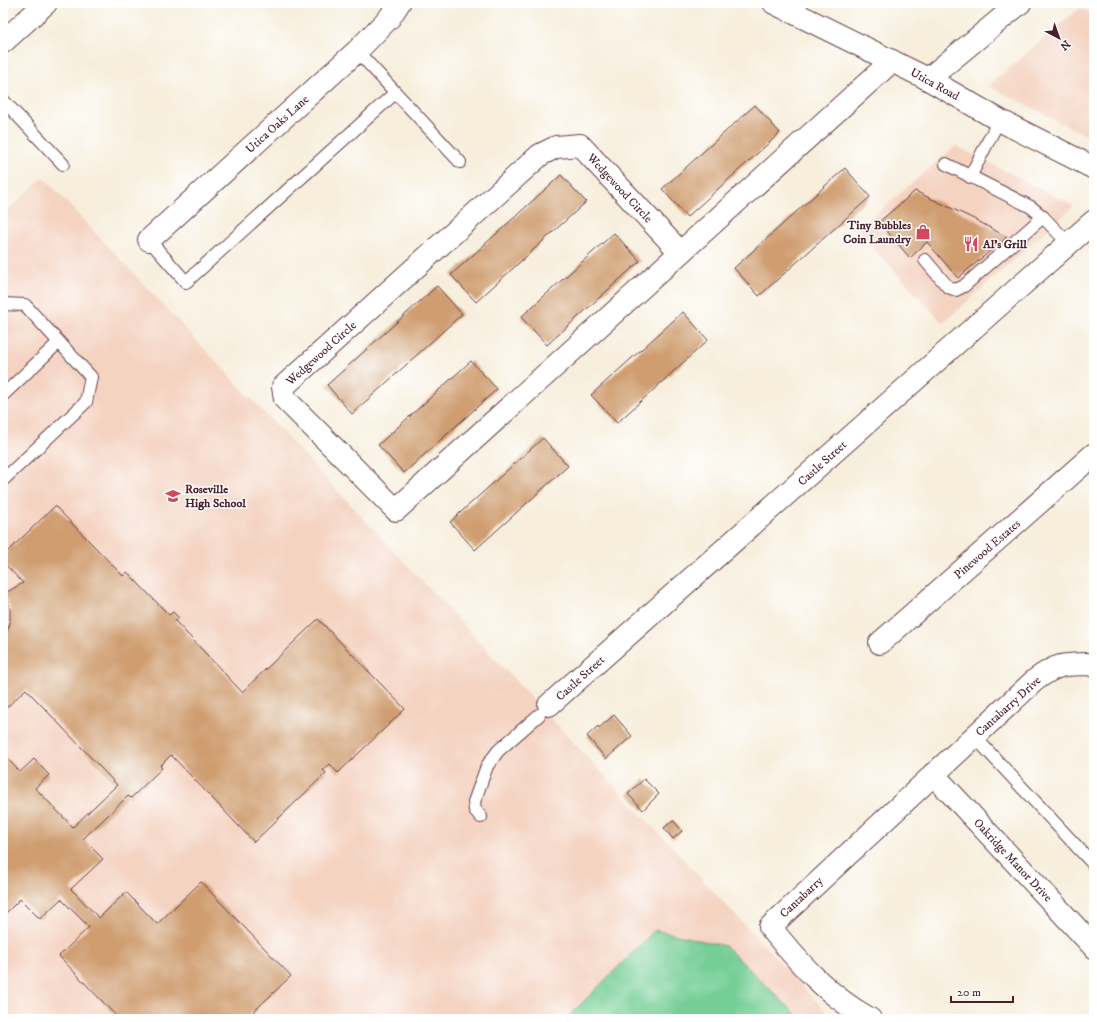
<svg xmlns="http://www.w3.org/2000/svg" width="1097" height="1022" viewBox="0 0 1097 1022" font-family="'IM FELL DW Pica',serif">
<rect width="100%" height="100%" fill="#fff"/>
<filter id="ink" filterUnits="userSpaceOnUse"><feTurbulence type="fractalNoise" baseFrequency=".025" numOctaves="2"/><feDisplacementMap in="SourceGraphic" scale="8" xChannelSelector="R" yChannelSelector="G"/><feConvolveMatrix kernelMatrix="1 2 1 2 8 2 1 2 1" color-interpolation-filters="sRGB"/></filter>
<filter id="wash" filterUnits="userSpaceOnUse"><feTurbulence type="fractalNoise" baseFrequency=".012" numOctaves="4" result="noise"/><feDisplacementMap in="SourceGraphic" scale="16" xChannelSelector="R" yChannelSelector="G"/><feGaussianBlur stdDeviation="0.9" result="paint"/><feColorMatrix in="noise" values="0 0 0 0 0 0 0 0 0 0 0 0 0 0 0 0 0 1.4 0 .05"/><feComposite in="paint" operator="in"/></filter>
<g filter="url(#wash)">
<rect width="100%" height="100%" fill="#f7eedc"/>
<g fill="#f4d3c1">
<polygon points="1080,8 1094,15 1094,139 988,86"/>
<polygon points="956,146 1074,206 943,323 857,230"/>
<polygon points="43,177 833,1019 3,1019 3,215"/>
</g>
<polygon fill="#75ce95" stroke="#607660" points="655,930 725,946 801,1019 566,1019"/>
<g id="blocks">
<g fill="#cf9d6f">
<polygon points="755,105 780,133 687,217 662,189"/>
<polygon points="845,168 870,197 759,296 734,268"/>
<polygon points="561,175 586,202 476,302 451,275"/>
<polygon points="915,191 974,219 1007,237 958,278 927,242 910,258 879,222"/>
<polygon points="614,233 640,261 547,345 521,317"/>
<polygon points="437,286 462,314 352,414 327,385"/>
<polygon points="683,312 708,340 617,423 591,395"/>
<polygon points="471,361 497,389 404,473 378,445"/>
<polygon points="543,438 568,466 475,550 450,522"/>
<polygon points="55,506 123,576 127,572 169,615 173,612 179,618 175,621 242,692 318,619 405,709 338,773 330,764 323,770 326,773 254,842 171,755 160,766 162,768 131,798 128,796 83,839 103,859 71,889 99,918 126,892 157,924 201,882 291,976 247,1018 248,1019 119,1019 59,956 89,927 61,899 40,919 20,899 3,916 3,754 20,772 34,759 49,775 35,788 73,827 117,785 26,689 3,711 3,641 6,636 10,623 10,608 5,593 23,583 3,562 3,556"/>
<polygon points="614,715 632,736 606,759 587,736 598,726 599,728"/>
<polygon points="644,779 659,794 643,810 628,794"/>
<polygon points="673,820 682,831 673,839 664,828"/>
</g>
</g>
</g>
<g filter="url(#ink)">
<use href="#blocks" fill-opacity="0" stroke="#643e46" stroke-width="1"/>
<g fill="none" stroke-linecap="round" stroke-linejoin="round">
<g stroke="#643e46" stroke-width="14">
<g id="lane">
<polyline points="357,51 460,162"/>
<polyline points="3,100 63,164"/>
<polyline points="946,164 1031,207 1043,217 1069,244"/>
<polyline points="970,177 999,120"/>
<polyline points="149,240 186,282 395,93"/>
<polyline points="925,260 948,287 956,290 964,286 1043,217"/>
<polyline points="3,304 25,305 91,377 86,402 3,480"/>
<polyline points="3,395 59,342"/>
<polyline points="974,736 1094,865"/>
<polyline points="481,817 475,810 474,802 487,766 498,751 539,715"/>
</g>
</g>
<g stroke="#643e46" stroke-width="24">
<g id="street">
<polyline points="3,42 46,3"/>
<polyline points="928,79 1020,3"/>
<polyline points="149,240 357,51 390,17 399,3"/>
<polyline points="680,252 580,145 556,147 540,155 283,387 285,399 396,510 892,61"/>
<polyline points="880,643 1094,454"/>
<polyline points="549,705 1094,221"/>
<polyline points="933,774 1094,947"/>
<path d="M 870,1019 C 828,996 799,963 770,927 L 1034,681 C 1056,664 1063,664 1090,664 L 1094,666"/>
</g>
</g>
<g stroke="#643e46" stroke-width="24">
<polyline id="secondary" points="774,3 928,79 999,120 1094,168"/>
</g>
<use href="#lane" stroke="#fff" stroke-width="12"/>
<use href="#street" stroke="#fff" stroke-width="22"/>
<use href="#secondary" stroke="#fff" stroke-width="22"/>
</g>
</g>
<defs>
<g id="shop-bare" transform="scale(1.2)"><path d="M-5-2.5h2.3a2.7 3.5 0 0 1 5.4 0H5L5.5 6h-11ZM-1.5-2.5h3a1.5 2.3 0 0 0-3 0Z" fill="#d1495b" stroke="#fff" stroke-width="2.5" paint-order="stroke"/></g>
<g id="restaurant-bare" transform="scale(1.2)"><path d="M-5-6h1v4h1v-4h1v4h1v-4h1v5L-1.5 .5V6h-2V.5L-5-1ZM5-6V6H3V1.5H1.5Q1.5-4 5-6Z" fill="#d1495b" stroke="#fff" stroke-width="2.5" paint-order="stroke"/></g>
<g id="school-bare" transform="scale(1.2)"><path d="M0-5L7-2L0 1L-7-2ZM-4 1L0 2.5L4 1V4Q0 6-4 4Z" fill="#d1495b" stroke="#fff" stroke-width="2.5" paint-order="stroke"/></g>
</defs>
<g fill-rule="evenodd">
<use href="#shop-bare" x="923" y="232"/>
<use href="#restaurant-bare" x="971" y="244"/>
<use href="#school-bare" x="173" y="496"/>
</g>
<g text-anchor="middle" stroke-width="3" stroke-linejoin="round" paint-order="stroke">
<g font-size="12" fill="#4a1f2b" stroke="#fff">
<text transform="translate(935 84) rotate(29)" y="4">Utica Road</text>
<text transform="translate(277 124) rotate(-42)" y="4">Utica Oaks Lane</text>
<text transform="translate(620 188) rotate(47)" y="4">Wedgewood Circle</text>
<text transform="translate(321 353) rotate(-42)" y="4">Wedgewood Circle</text>
<text transform="translate(822 463) rotate(-42)" y="4">Castle Street</text>
<text transform="translate(987 549) rotate(-41)" y="4">Pinewood Estates</text>
<text transform="translate(580 678) rotate(-42)" y="4">Castle Street</text>
<text transform="translate(1008 706) rotate(-42)" y="4">Cantabarry Drive</text>
<text transform="translate(1013 860) rotate(47)" y="4">Oakridge Manor Drive</text>
<text transform="translate(801 897) rotate(-43)" y="4">Cantabarry</text>
</g>
<g font-size="12" font-weight="bold" fill="#4a1f2b" stroke="#fff" text-anchor="start">
<text x="911" y="229" text-anchor="end">Tiny Bubbles<tspan x="911" dy="14">Coin Laundry</tspan></text>
<text x="983" y="248">Al's Grill</text>
<text x="185" y="493">Roseville<tspan x="185" dy="14">High School</tspan></text>
</g>
</g>
<rect width="1097" height="1022" fill="none" stroke="#fff" stroke-width="16"/>
<g transform="translate(1059 38) rotate(139)" stroke="#ffffff" stroke-width="3" paint-order="stroke">
<path d="M0-3L7 15L0 10L-7 15Z" fill="#4a1f2b"/>
<text y="-6" font-size="11" font-weight="bold" text-anchor="middle" fill="#4a1f2b">N</text>
</g>
<path d="M951 996v6h62v-6" fill="none" stroke="#4a1f2b" stroke-width="2"/>
<text x="957" y="996" font-size="12" fill="#4a1f2b" stroke="#ffffff" stroke-width="3" paint-order="stroke">20 m</text>
</svg>
